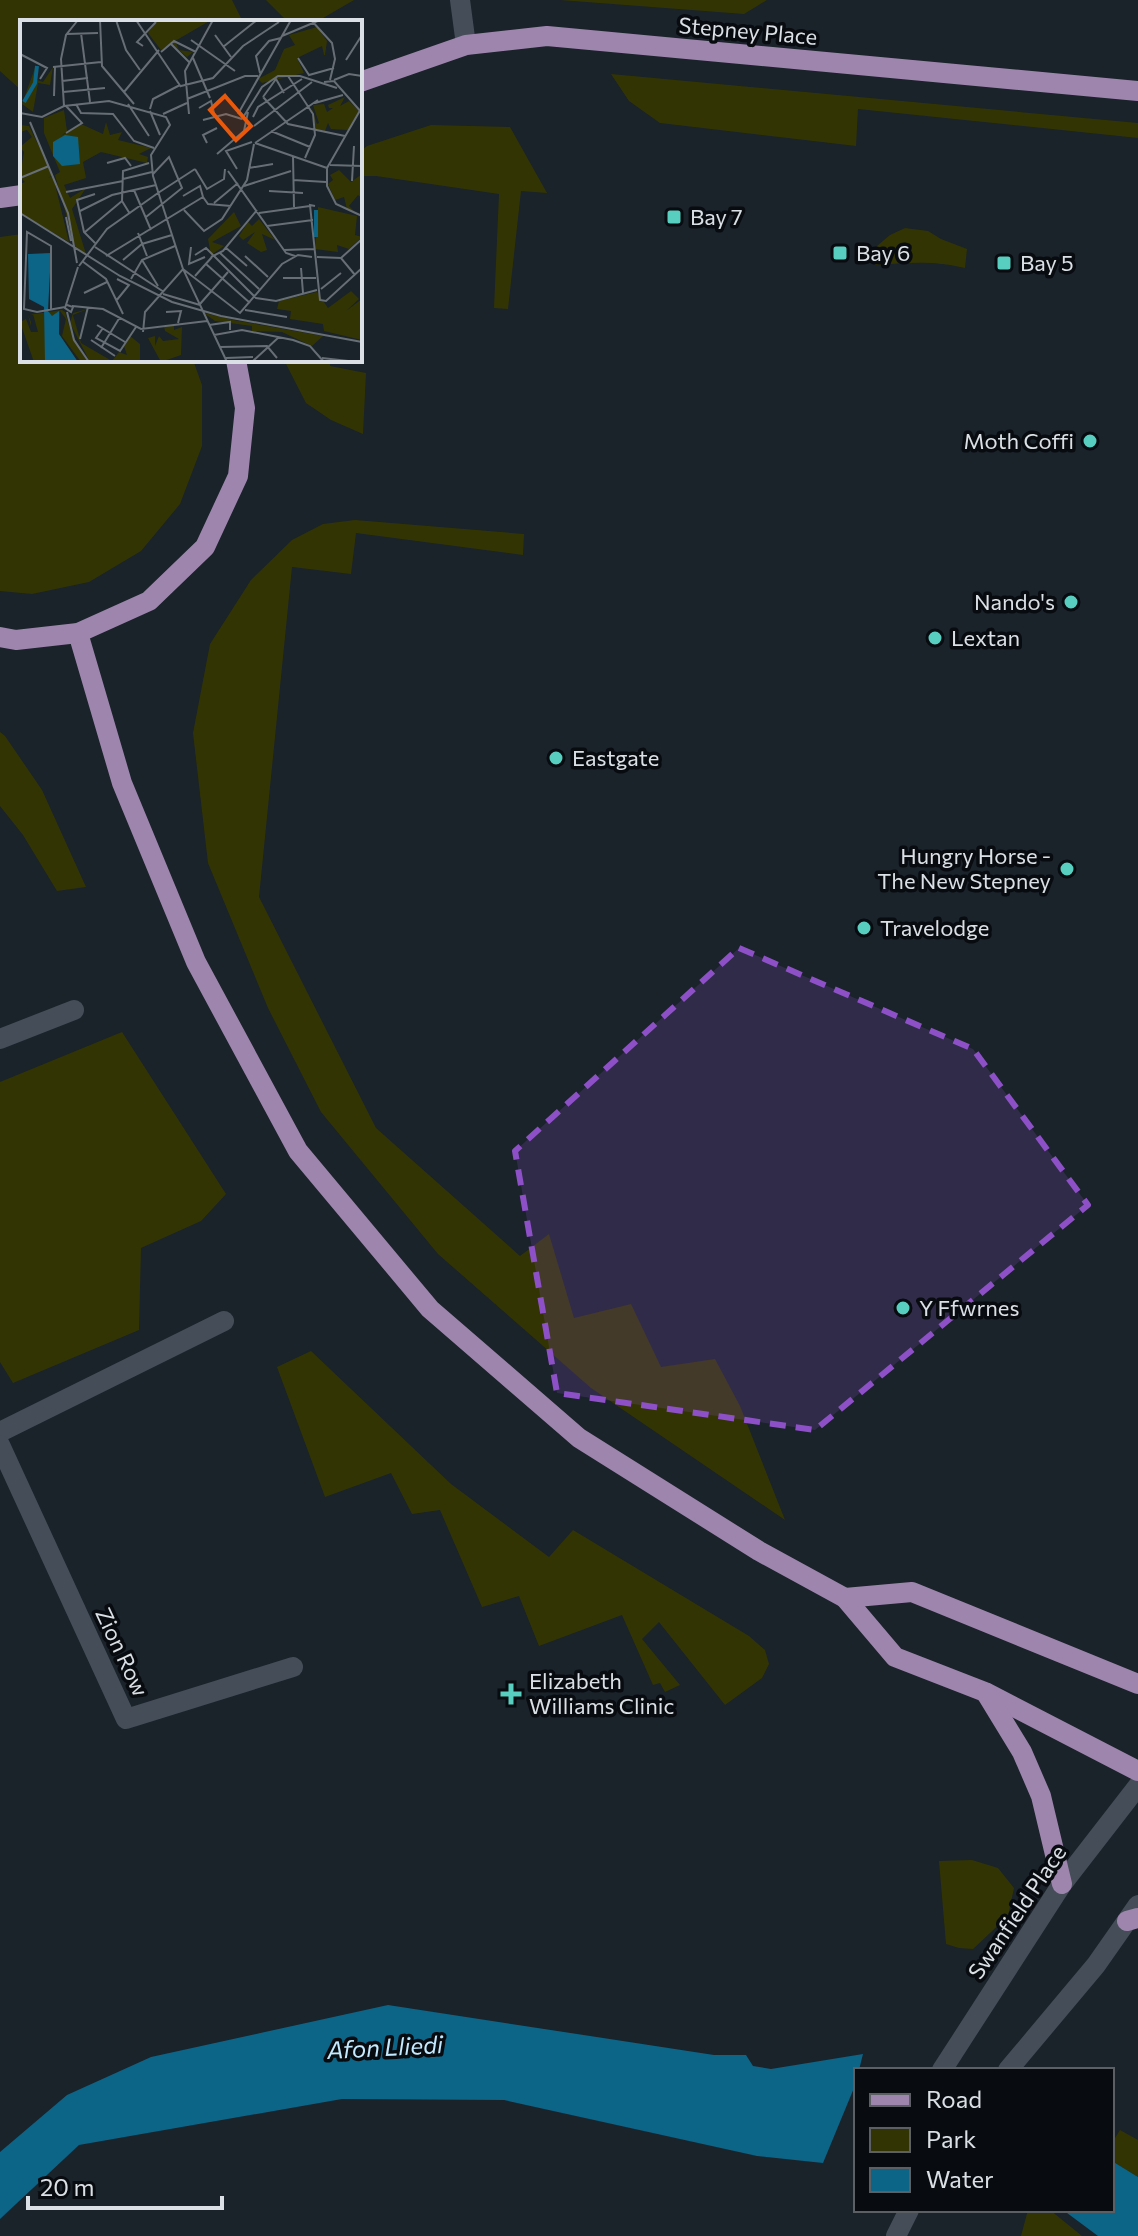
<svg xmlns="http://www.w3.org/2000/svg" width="1138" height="2236" viewBox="0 0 1138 2236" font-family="Commissioner,sans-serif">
<rect width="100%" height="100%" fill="#1a222a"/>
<g fill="#323503">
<polygon points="0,0 232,0 243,22 22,22 22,91 0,71"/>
<polygon points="266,0 354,0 323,18 286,20"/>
<polygon points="560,0 767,0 744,14"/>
<polygon points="611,74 1138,123 1138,138 858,109 856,146 660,123 629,101"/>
<polygon points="431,125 510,127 547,193 521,191 508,309 494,308 499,194 376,176 360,176 360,152 367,146"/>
<path d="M 905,228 L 928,231 L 941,239 L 967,249 L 965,268 C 931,260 908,263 875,265 L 877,246 L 890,235 Z"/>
<polygon points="22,234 22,360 193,360 202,385 202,446 180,504 141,551 89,582 32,594 0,591 0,237"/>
<polygon points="284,360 330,360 330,366 366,373 363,434 331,420 306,403"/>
<polygon points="355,520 524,534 523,555 356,533 351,574 292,567 259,897 376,1128 520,1256 549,1234 574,1318 631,1304 661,1367 715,1359 740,1406 785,1520 591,1388 438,1254 321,1112 268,1008 208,863 193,733 210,644 251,580 292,540 323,524"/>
<polygon points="0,732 5,736 42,790 86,887 57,891 23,835 0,806"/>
<polygon points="122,1032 226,1194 201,1221 141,1248 139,1330 13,1383 0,1362 0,1082"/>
<polygon points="311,1351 451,1484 549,1557 573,1530 749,1636 765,1650 769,1664 762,1678 725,1705 659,1622 642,1639 680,1685 665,1692 660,1683 653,1685 622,1615 539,1646 519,1596 482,1607 440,1510 412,1514 391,1473 325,1497 277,1367"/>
<polygon points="972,1860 998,1868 1014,1888 1008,1916 973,1949 959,1948 946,1944 939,1861"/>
<polygon points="1120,2130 1138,2140 1138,2177 1112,2161 1112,2143"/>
<polygon points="1028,2210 1050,2210 1082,2236 1021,2236"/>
</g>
<g fill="#0c6486">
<polygon points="388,2005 714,2055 746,2055 753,2066 771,2069 863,2054 859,2070 856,2070 854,2088 823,2163 757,2156 504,2100 342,2099 79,2145 0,2219 0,2152 67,2095 151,2057"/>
<polygon points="1112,2161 1138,2177 1138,2236 1098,2236 1063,2210 1112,2210"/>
</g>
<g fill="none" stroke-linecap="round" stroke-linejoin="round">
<g stroke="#454e58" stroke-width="20">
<polyline points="460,0 466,45"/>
<polyline points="0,1039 74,1010"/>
<polyline points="0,1432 224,1321"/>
<polyline points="0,1445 126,1719 293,1667"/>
<polyline points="942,2070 1062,1884 1138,1786"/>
<polyline points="1008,2070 1096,1965 1138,1905"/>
<polyline points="896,2236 909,2210"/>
</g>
<g stroke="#9e85ad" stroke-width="20">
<polyline points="360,82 466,45 547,36 1138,91"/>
<polyline points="0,198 22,195"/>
<polyline points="78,633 122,783 196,962 298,1151 430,1309 579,1438 759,1551 845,1598 895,1657 985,1692 1138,1771"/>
<polyline points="0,637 16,640 78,633 149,601 205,547 238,476 245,408 236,360"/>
<polyline points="845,1598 912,1592 1138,1684"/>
<polyline points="986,1693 1022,1752 1041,1796 1062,1884"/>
<polyline points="1127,1921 1138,1918"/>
</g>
</g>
<path fill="#8e50c7" fill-opacity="0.2" stroke="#8e50c7" stroke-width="6" stroke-dasharray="16 10" stroke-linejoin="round" d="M 739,948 L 973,1049 L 1088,1205 L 815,1430 L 557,1393 L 515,1151 Z"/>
<g fill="#58cec1" stroke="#080b0f" stroke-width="3">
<rect x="666" y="209" width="16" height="16" rx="4"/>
<rect x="832" y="245" width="16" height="16" rx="4"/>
<rect x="996" y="255" width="16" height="16" rx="4"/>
<circle cx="1090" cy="441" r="8"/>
<circle cx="1071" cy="602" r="8"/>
<circle cx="935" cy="638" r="8"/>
<circle cx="556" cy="758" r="8"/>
<circle cx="1067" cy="869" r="8"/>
<circle cx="864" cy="928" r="8"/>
<circle cx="903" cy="1308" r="8"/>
<path d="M507 1682h8v8h8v8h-8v8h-8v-8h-8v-8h8z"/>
</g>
<g text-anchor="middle" stroke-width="7" stroke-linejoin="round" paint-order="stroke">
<g font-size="22" fill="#dbe0e6" stroke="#080b0f">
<text transform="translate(748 31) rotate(5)" y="8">Stepney Place</text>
<text transform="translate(122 1652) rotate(65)" y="8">Zion Row</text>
<text transform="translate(1017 1912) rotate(-56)" y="8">Swanfield Place</text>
</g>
<g font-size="22" fill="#dbe0e6" stroke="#080b0f" text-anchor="start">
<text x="690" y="225">Bay 7</text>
<text x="856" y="261">Bay 6</text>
<text x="1020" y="271">Bay 5</text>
<text x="1074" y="449" text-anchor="end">Moth Coffi</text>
<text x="1055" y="610" text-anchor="end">Nando's</text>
<text x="951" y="646">Lextan</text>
<text x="572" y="766">Eastgate</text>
<text x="1051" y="864" text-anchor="end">Hungry Horse -<tspan x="1051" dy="25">The New Stepney</tspan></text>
<text x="880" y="936">Travelodge</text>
<text x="919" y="1316">Y Ffwrnes</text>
<text x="529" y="1689">Elizabeth<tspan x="529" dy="25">Williams Clinic</tspan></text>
</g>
<g font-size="24" font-style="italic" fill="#c4eaff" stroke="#080b0f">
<text transform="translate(385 2048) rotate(-3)" y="8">Afon Lliedi</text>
</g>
</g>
<g transform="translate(20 20)">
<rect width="342" height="342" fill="#1a222a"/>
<path d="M 138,0 L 191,0 L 155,21 L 159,30 L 173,32 L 167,37 L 151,23 L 141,30 L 128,13 ZM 297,7 L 307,21 L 305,35 L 310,34 L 304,35 L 302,26 L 277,38 L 284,53 L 242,63 L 238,59 L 255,50 L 264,29 L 275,25 L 269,15 ZM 16,45 L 17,60 L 23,62 L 33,47 L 30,65 L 18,63 L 13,92 L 2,84 ZM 325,77 L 320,86 L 329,81 L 339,91 L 328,110 L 311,109 L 308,103 L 305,111 L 296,109 L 291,86 L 297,104 L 299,103 L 293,85 L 304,84 L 307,92 L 313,88 L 309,88 L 308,85 ZM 44,90 L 47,111 L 41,116 L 61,104 L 83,114 L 86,102 L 90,115 L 102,112 L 98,120 L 131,128 L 119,134 L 128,137 L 127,143 L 81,132 L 63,142 L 66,158 L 44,165 L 50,178 L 66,168 L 52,189 L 66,234 L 55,226 L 35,155 L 40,152 L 24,113 L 24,98 ZM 0,105 L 9,106 L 33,155 L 28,158 L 33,156 L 49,222 L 0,193 L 0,164 L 5,162 L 0,157 L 4,132 L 0,127 L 12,117 L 7,110 L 0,112 ZM 319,150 L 331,162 L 342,154 L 342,178 L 338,175 L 329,186 L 334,191 L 327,189 L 324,177 L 315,180 L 308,164 L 313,160 L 310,155 ZM 298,187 L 337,196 L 335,215 L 342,217 L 329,229 L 317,225 L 318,232 L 295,229 ZM 214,192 L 221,206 L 192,222 L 204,226 L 191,235 L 188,219 ZM 239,199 L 255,220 L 242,214 L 247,230 L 241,232 L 227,223 L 235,212 L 223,220 L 219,216 L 228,202 L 232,206 ZM 331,271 L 339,279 L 326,291 L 342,279 L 342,320 L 304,311 L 303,304 L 270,299 L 271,291 L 257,289 L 259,281 L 297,272 L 308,288 ZM 68,289 L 53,295 L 61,323 L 92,341 L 99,332 L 107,335 L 104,326 L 110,316 L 120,324 L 120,342 L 70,342 L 50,303 L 53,293 ZM 42,290 L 45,292 L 51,312 L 68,342 L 61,342 L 42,316 L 46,299 L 40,291 L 39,314 L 58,342 L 14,342 L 0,302 L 6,299 L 11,312 L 18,312 L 13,294 L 8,295 L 11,302 L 11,306 L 8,295 ZM 184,293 L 213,300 L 303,316 L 292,326 L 262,312 L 232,311 L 232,306 L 195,301 ZM 154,305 L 154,310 L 162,307 L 161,335 L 141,342 L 128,318 L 135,316 L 135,326 L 139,316 L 143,321 L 159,319 L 145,311 L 144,306 Z" fill="#323503"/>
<path d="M 45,115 L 58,117 L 60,144 L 42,146 L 33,136 L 33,122 ZM 31,233 L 28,291 L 32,296 L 39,291 L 39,314 L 58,342 L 25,342 L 24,287 L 9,279 L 8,234 Z" fill="#0c6486"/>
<path fill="none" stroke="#0c6486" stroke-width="4" d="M 4,82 L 15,63 L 17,46M 296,217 L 296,190"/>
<path fill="none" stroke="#676e75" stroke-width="2" d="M 80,0 L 82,46 L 114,84M 96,0 L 106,30 L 120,50M 116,0 L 161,67M 291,0 L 312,23 L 315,39 L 310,60M 61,13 L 70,82M 47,14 L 78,13M 195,15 L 211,37M 262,16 L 300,0M 171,20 L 215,51M 151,24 L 169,42M 123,26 L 117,22 L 136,2M 203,27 L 237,0M 141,32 L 154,21 L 176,32M 0,34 L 27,48 L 20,59M 173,38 L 190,78M 278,38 L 289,55 L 314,48M 326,40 L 342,15M 33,47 L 81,42M 240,53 L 236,36 L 249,21 L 261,18M 268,56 L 293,94 L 295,115 L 285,138M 314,60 L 329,54 L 342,56M 42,61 L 68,58M 304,62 L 314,61 L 342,93M 161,66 L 193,58 L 223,26 L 259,2M 43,72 L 85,68M 104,72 L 139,30M 34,76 L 35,47M 243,77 L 268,104 L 325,116M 243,77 L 256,59 L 264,73M 167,79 L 225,56 L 238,56M 295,83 L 323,75M 56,84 L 61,93 L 93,94 L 114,121 L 134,128M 108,84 L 129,116M 44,86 L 41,39 L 46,15 L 58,0M 179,88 L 191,81 L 195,97M 130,89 L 133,79 L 160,65M 130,91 L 140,115M 0,93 L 22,97 L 44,86 L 89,81 L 146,97 L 150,105 L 131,135 L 133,156 L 163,249 L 207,342M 143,94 L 167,83M 169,94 L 165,51 L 193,0M 218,94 L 271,0M 233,97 L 238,87 L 282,59M 222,99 L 242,67 L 258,56 L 280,56 L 317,68M 183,100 L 206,94 L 222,99M 10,102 L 48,193 L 57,243M 234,106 L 292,62M 251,111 L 290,127M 46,113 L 62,103 L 46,86M 187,123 L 183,115 L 197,108M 235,123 L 307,148M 235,123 L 298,80M 197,134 L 224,111 L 228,92M 273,136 L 274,187M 87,143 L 105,138 L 111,146M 310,145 L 342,146M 229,148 L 253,144M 307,148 L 342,87M 307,148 L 307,166 L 316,184 L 342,196M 175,149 L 187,169 L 204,159 L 205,149M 217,149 L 206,131 L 232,122M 208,151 L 266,233 L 275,236M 0,158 L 29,146M 103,159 L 132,152M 273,160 L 306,162M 332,161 L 334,126M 224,166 L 271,151M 114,170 L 131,210M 249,171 L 283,173M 46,172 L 103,161M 138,173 L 175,149M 163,176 L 180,166 L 183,177M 194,183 L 218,163M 295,186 L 290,185 L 300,280 L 306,281 L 342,248M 164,190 L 184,211 L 202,199 L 227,160 L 234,124M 60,191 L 92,175 L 136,165M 0,193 L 100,256 L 152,282 L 201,296 L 342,322M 239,193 L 290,186M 110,194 L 102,181 L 103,151 L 129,143M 46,197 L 51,221M 126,197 L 162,168 L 149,137 L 133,154M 247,206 L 293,200M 65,212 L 102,181M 118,213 L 127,236M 75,223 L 64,212 L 57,180 L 75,174M 75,227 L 144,272M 171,227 L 169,244 L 185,237M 205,227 L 227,246M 264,230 L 294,229M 200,233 L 239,269M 175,235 L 186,228 L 236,278 L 256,281 L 297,270M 86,236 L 183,177 L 188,184 L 211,186M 225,236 L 248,257M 191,237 L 203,231 L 237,190M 297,237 L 321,238 L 335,255M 321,238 L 342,219M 103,240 L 122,224 L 152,215M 122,240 L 138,266M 62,241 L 86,259 L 103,294M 186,244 L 230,283M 59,246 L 87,209 L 138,173M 281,248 L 283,273M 175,256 L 192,237M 263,258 L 296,258M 111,259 L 122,240 L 155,226M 301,269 L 321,253M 64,273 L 87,262M 143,274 L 180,285M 96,281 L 109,265 L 97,259M 180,284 L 208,252M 47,285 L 53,287 L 51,292 L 45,288 L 58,247M 52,286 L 83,289 L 121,309 L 187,301M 31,289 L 31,226 L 7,212 L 4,289 L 17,292 L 45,287M 225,290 L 267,297M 47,292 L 54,320 L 69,342M 146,292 L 161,291 L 158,303M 77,305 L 105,322M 189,305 L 210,302 L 210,310M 83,308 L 76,318 L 100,331 L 116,307M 123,312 L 125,292 L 163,249 L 220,293 L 262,244 L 278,235 L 292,237M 194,315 L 222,310 L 273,320 L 290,326 L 304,342M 60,319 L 68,287M 71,320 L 95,336M 200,327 L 247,326 L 257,338M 81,328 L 100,297M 206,338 L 233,337M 302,338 L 337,342M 233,341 L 259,317"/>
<path fill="#e8590c" fill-opacity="0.15" stroke="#e8590c" stroke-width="4" d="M 205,76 L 231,106 L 216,120 L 190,90 Z"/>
<rect width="342" height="342" fill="none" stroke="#dbe0e6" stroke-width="4"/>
</g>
<rect x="854" y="2068" width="260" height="144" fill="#080b0f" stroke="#5c6065" stroke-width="2"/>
<rect x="870" y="2094" width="40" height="12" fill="#9e85ad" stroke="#5c6065" stroke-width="2"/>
<text x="926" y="2108" font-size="24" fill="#dbe0e6">Road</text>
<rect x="870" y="2128" width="40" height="24" fill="#323503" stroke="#5c6065" stroke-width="2"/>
<text x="926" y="2148" font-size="24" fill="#dbe0e6">Park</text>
<rect x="870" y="2168" width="40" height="24" fill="#0c6486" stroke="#5c6065" stroke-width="2"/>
<text x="926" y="2188" font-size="24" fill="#dbe0e6">Water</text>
<path d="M28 2196v12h194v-12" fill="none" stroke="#dbe0e6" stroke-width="4"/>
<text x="40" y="2196" font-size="24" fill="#dbe0e6" stroke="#080b0f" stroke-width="6" paint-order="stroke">20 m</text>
</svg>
